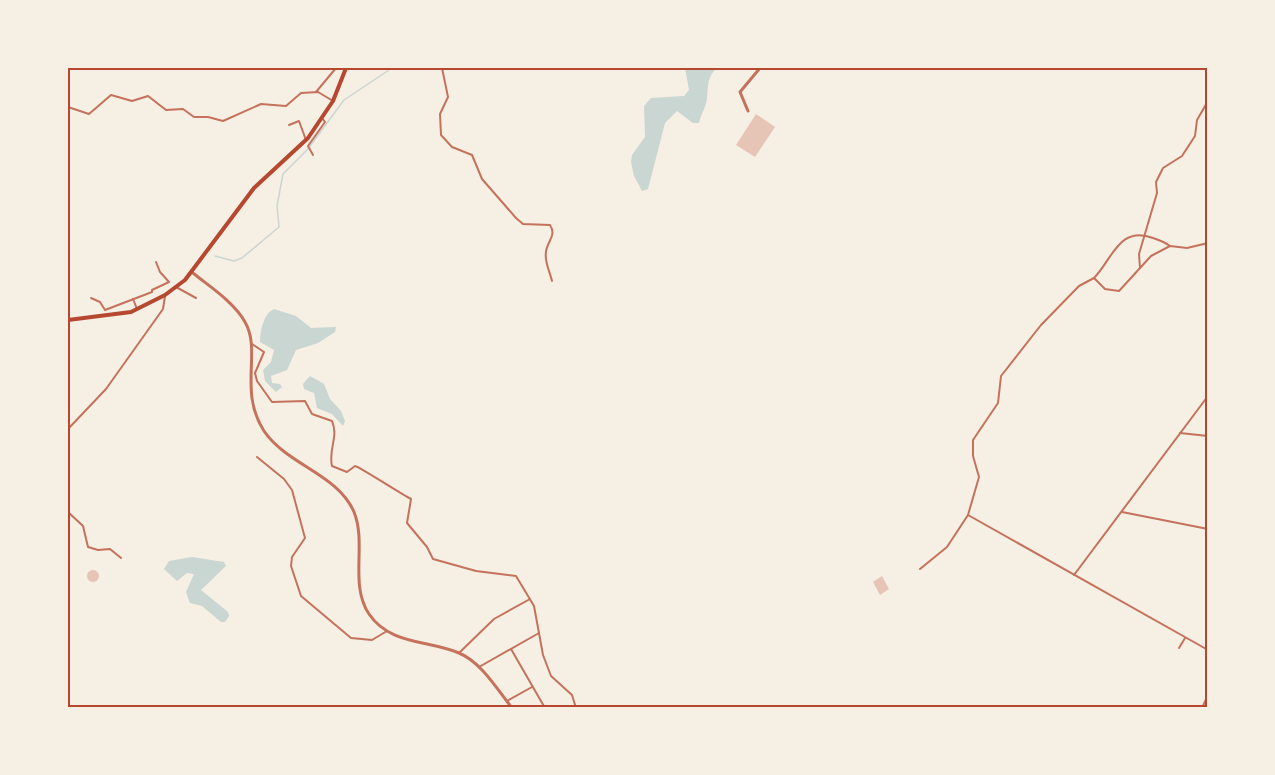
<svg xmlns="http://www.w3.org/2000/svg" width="1275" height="775" viewBox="0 0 1275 775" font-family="Cabin,sans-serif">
<rect width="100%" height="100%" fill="#f6efe4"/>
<g fill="#c9d6d2">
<path d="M 685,68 L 717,68 C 707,76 708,87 707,99 C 706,107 701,114 699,123 L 693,123 L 677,111 L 665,123 L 648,189 L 642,191 L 634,176 L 631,162 L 632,155 L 645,137 L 644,106 L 651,98 L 684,96 L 689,90 Z"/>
<path d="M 274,309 L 296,316 L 311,328 L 336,327 L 335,332 L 318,343 L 296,350 L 287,370 L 271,376 L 272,383 L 280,384 L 282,387 L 276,392 L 265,381 L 263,370 L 271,362 L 274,350 L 260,342 C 260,331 264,313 274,309 Z"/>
<polygon points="310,376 324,384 330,399 341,411 345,421 343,426 332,414 317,408 314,393 304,389 303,384"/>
<polygon points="192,557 224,562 226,566 201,590 228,612 229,616 225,622 221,622 202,606 190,603 186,592 194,574 187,573 177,581 164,569 169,561"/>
</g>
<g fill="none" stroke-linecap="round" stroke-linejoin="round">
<polyline stroke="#c9d6d2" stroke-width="1.5" points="215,256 234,261 242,258 279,227 277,206 283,174 307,150 344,100 392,68"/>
</g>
<g fill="#e6c5b7">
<polygon points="756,114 775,127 755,157 736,145"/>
<circle cx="93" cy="576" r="6"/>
<polygon points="882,576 889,589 880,595 873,582"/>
</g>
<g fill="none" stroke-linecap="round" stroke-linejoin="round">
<g stroke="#c5725c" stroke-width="2">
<path d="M 442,68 L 448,97 L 440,114 L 441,135 L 452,147 L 472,155 L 482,179 L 516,218 L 523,224 L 550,225 C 557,236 547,241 546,252 C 544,261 550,272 552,281"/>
<polyline points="316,92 336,68"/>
<polyline points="68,107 89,114 111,95 132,101 148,96 166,110 183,109 194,117 208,117 223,121 261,104 286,106 301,93 318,92 333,101"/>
<polyline points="289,125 299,121 306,140"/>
<polyline points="313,155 308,146 325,122 322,118"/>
<polyline points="1140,268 1139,254 1157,193 1156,182 1163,168 1182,156 1195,136 1197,120 1208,101"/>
<path d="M 1094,278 C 1112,260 1119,225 1153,238 C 1159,240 1165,242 1170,246"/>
<polyline points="176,287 196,298"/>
<polyline points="91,298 100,302 105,310 152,292 152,290 169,282 160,272 156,262"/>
<polyline points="133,299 137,309"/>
<path d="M 252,344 L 264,352 L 255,373 L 257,381 L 272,402 L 305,401 L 312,414 L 332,421 C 339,437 328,449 332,466 L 347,472 L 355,466 C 360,467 401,494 411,499 L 407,523 L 427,547 L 433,559 L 476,571 L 516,576 L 534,606 L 543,655 L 551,676 L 572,695 L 576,708"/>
<polyline points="68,429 106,389 163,309 165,296"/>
<polyline points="1180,433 1208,436"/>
<polyline points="257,457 284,479 292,490 305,538 292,557 291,566 301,596 351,638 372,640 387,631"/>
<polyline points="68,512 83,526 88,547 98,550 110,549 121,558"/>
<polyline points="1122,512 1208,529"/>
<polyline points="968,515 1208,650"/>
<polyline points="920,569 947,547 968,515 979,477 973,456 973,440 998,403 1001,376 1041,325 1079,286 1094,278 1105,289 1119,291 1151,256 1170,246 1187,248 1208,243"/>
<polyline points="1074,575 1208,396"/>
<polyline points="1179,648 1185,638"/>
<polyline points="511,649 545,708"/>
<polyline points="459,653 494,619 530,599"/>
<polyline points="479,667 539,633"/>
<polyline points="507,701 532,687"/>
<polyline points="1202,708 1208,695"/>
</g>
<g stroke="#c5725c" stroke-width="3">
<polyline points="748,111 740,92 760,68"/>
<path d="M 193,273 C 210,287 234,302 245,322 C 262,351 238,391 264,431 C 287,465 338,474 354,512 C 367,544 349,584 369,614 C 390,645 428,640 459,653 C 481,662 497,689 512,708"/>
</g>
<polyline stroke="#b5482f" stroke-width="4" points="68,320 131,312 165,295 185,280 254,188 308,138 333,101 346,68"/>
</g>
<rect width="1275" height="775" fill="none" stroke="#f6efe4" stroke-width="138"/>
<rect x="69" y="69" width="1137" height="637" fill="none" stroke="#b5482f" stroke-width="2"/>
</svg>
